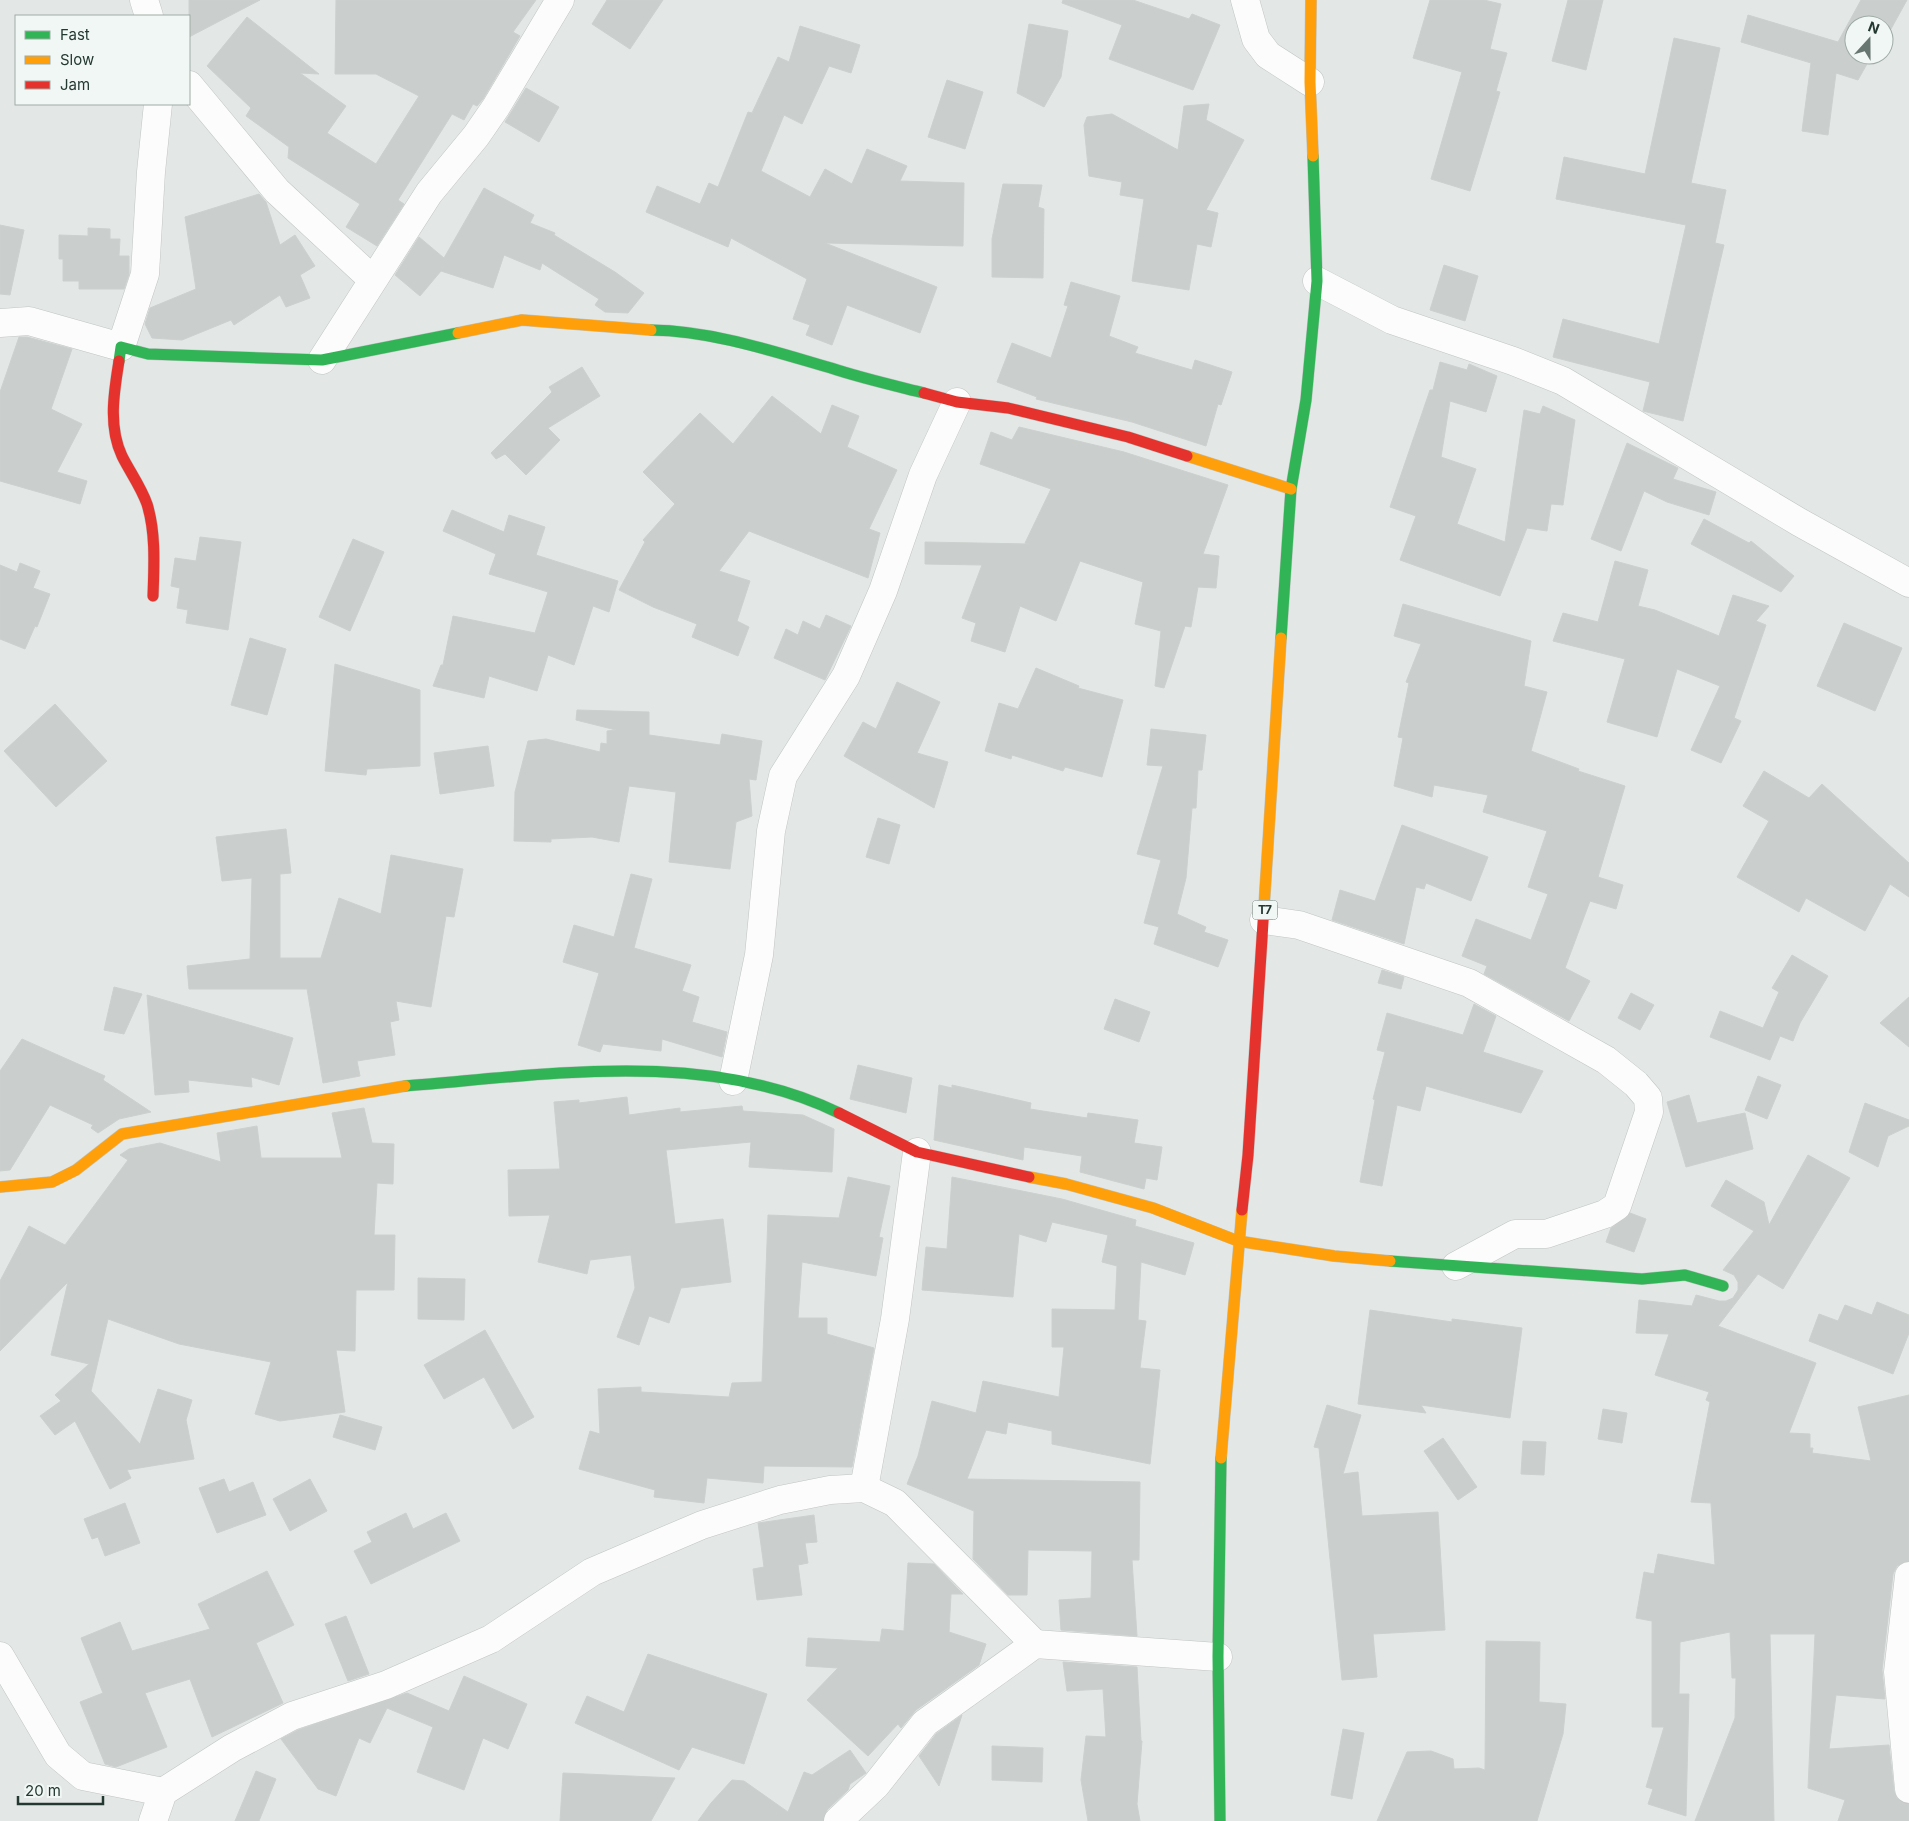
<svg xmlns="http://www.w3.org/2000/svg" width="1909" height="1821" viewBox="0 0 1909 1821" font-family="Inter,sans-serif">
<rect width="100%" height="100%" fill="#e3e8e6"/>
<g fill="#cacfcd" stroke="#ccd0ce">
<polygon points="189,0 260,0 189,37"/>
<polygon points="336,0 536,0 513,32 520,36 483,99 477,106 473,104 464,120 452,114 398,200 404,204 377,246 346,227 360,204 288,158 289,147 246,116 251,108 207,66 247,17 319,74 300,73 346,106 327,133 376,164 419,96 376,74 335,74"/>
<polygon points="607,0 663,0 630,49 592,24"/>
<polygon points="1063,0 1133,0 1189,19 1192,14 1220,25 1193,90 1109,59 1122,25 1062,3"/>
<polygon points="1430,0 1484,0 1501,4 1490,49 1507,53 1496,91 1500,92 1470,191 1431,179 1462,72 1413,58"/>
<polygon points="1568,0 1603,0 1586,70 1552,61"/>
<polygon points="1861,0 1907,0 1891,29 1888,28 1884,35 1884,25 1854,25 1854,55 1872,55 1858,80 1836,73 1828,135 1802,131 1811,63 1741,42 1748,15 1838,42"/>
<polygon points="1029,24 1068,31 1061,77 1044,107 1017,93"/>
<polygon points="800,26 860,45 851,73 829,66 802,124 784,115 761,171 810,197 825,169 852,184 867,149 907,166 900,181 964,183 963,246 825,243 937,287 920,333 847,305 832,345 806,335 810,325 793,319 807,279 731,238 728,247 646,212 657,186 700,204 709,183 718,187 748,112 752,113 778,57 789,62"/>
<polygon points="1674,38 1720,48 1691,183 1726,190 1715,243 1724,245 1683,421 1643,411 1650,382 1553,357 1563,319 1659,344 1686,225 1556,199 1564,157 1645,174"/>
<polygon points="947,80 983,92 965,149 928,137"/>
<polygon points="526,88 559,107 539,142 505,122"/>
<polygon points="1209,104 1206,120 1244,140 1206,210 1218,213 1211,247 1197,244 1189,290 1132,281 1144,199 1120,195 1122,182 1089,176 1084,125 1087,117 1112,114 1178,150 1184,106"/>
<polygon points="1003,184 1042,185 1038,207 1044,209 1043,278 992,277 992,239"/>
<polygon points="484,188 534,215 530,223 555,233 554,235 615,272 644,293 628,313 605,312 595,305 599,299 542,263 540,270 504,255 493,288 441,271 420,296 395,275 419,237 444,258"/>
<polygon points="259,194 266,202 280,245 295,235 315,266 300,275 310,298 286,307 280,295 234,325 231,320 182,340 152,338 145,324 150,308 196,289 185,217"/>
<polygon points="0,225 24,230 10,295 0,294"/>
<polygon points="88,228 110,229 110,239 120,239 119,256 129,256 129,274 124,289 79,289 79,281 63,281 63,259 59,259 59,235 88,236"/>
<polygon points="1444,265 1478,276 1465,321 1430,310"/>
<polygon points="1071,282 1120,296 1109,336 1138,347 1135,353 1192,370 1195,360 1232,372 1221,405 1218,404 1206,446 1132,422 1036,399 1037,397 997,382 1012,343 1051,358 1068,306 1064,305"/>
<polygon points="19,337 27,337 72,349 51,409 82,424 57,472 87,481 80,504 0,481 0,392"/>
<polygon points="1440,362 1467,370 1469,364 1497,376 1486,412 1450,401 1441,457 1476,469 1457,524 1505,542 1524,410 1540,414 1543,406 1575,420 1563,505 1551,504 1547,531 1527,528 1500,596 1400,560 1416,516 1390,507 1430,390 1433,390"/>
<polygon points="582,367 600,396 548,428 560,440 526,475 505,454 496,459 491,453 552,392 549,387"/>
<polygon points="772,396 821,434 832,405 859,416 847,447 897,470 869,529 880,533 868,578 749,531 719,571 750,581 737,621 749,627 738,656 692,637 697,624 653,607 619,590 645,542 643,540 675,504 643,472 700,413 733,444"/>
<polygon points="1019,427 1124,452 1228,485 1203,554 1219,556 1216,588 1198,587 1191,627 1185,626 1164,688 1155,686 1161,631 1135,624 1143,582 1080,561 1056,621 1020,606 1005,652 971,641 976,623 962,618 982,565 925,564 925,542 1029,544 1025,543 1051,489 980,464 991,432 1012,440"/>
<polygon points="1627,443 1678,468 1673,479 1716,492 1709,515 1667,502 1644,491 1621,551 1591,539"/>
<polygon points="452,510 504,532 509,515 545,527 536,555 618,581 609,612 593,606 574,665 548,655 537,691 489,676 484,698 433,686 441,665 443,665 453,616 535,633 548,592 489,574 496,554 443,531"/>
<polygon points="1704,519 1749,543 1751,541 1794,576 1781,592 1691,544"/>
<polygon points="200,537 241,542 228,630 186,623 188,610 177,608 180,588 171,586 175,558 196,561"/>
<polygon points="353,539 384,552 350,631 319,617"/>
<polygon points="1615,561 1648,570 1638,606 1655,610 1719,636 1733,595 1769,606 1756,621 1766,625 1734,718 1741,721 1721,763 1691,750 1720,686 1677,669 1657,737 1607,722 1625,659 1553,641 1563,613 1598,622"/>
<polygon points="20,563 40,571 33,588 50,594 37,627 35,626 25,649 0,639 0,565 17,572"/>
<polygon points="1403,604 1531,641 1524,686 1547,692 1531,751 1579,769 1578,771 1625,786 1598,877 1623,885 1616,909 1590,901 1565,968 1590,981 1569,1021 1484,974 1487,966 1462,956 1476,919 1531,940 1548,894 1528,887 1547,831 1483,812 1488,795 1434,785 1432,797 1394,786 1403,738 1398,737 1409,683 1406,682 1421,644 1394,636"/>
<polygon points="826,615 851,626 825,680 774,658 786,629 798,635 803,621 820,629"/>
<polygon points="1844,623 1902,648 1875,711 1817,686"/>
<polygon points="250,638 286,649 267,715 231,705"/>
<polygon points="335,664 420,690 420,766 367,769 366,775 325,771"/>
<polygon points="1036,668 1079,686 1078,688 1123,700 1102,777 1065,767 1063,771 1012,755 1011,759 985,751 999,703 1018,709"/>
<polygon points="897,682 940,702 917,753 948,762 934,808 844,756 863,722 876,729"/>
<polygon points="55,704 107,761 56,807 4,751"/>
<polygon points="577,710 649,712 649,735 720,745 722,734 762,741 756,780 749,779 752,816 736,822 730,869 669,862 676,792 629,786 619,842 592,837 551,839 551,842 514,841 515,792 528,741 546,739 600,752 601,743 607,744 607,731 616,730 576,720"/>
<polygon points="1151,729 1206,735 1202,770 1198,770 1196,808 1192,808 1186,878 1177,914 1206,927 1204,932 1228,940 1218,967 1154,944 1159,927 1144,923 1161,860 1137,854 1163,766 1147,765"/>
<polygon points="488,746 494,786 440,794 434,753"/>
<polygon points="1764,771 1809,798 1822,784 1909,863 1909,897 1890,884 1865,931 1806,898 1799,912 1737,877 1769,821 1743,806"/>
<polygon points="878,818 900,825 889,864 866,857"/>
<polygon points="1402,825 1488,857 1471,901 1426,883 1424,889 1416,887 1404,944 1332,920 1340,890 1375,901"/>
<polygon points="286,829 291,873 280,874 280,958 321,958 339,898 381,914 391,855 463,869 454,917 446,916 431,1007 396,1001 399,1020 390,1022 395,1055 357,1061 360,1076 323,1083 307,989 189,989 187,966 250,959 252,878 222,881 216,837"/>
<polygon points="631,874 652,879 634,948 691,965 682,991 699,997 692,1022 727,1032 722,1057 662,1039 661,1051 603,1044 600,1052 578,1045 599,973 563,962 574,925 614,937"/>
<polygon points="1792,955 1828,976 1800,1023 1793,1041 1780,1036 1770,1060 1710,1037 1720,1011 1763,1028 1779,992 1772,988"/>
<polygon points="1382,970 1404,977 1401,989 1378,983"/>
<polygon points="114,987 142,994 124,1034 104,1030"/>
<polygon points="1631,993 1654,1005 1640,1030 1618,1018"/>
<polygon points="147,995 293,1038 279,1085 251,1077 252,1087 188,1080 189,1092 155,1095"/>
<polygon points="1909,997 1909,1047 1880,1023"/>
<polygon points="1115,999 1150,1012 1139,1042 1104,1029"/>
<polygon points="1474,1004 1496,1016 1483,1052 1543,1071 1521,1113 1426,1086 1420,1111 1397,1105 1382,1186 1360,1182 1375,1100 1373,1099 1385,1052 1377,1050 1387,1013 1463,1035"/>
<polygon points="22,1039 105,1076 103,1080 151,1112 119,1119 98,1133 91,1128 93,1125 50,1105 10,1170 0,1171 0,1071"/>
<polygon points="858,1065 912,1078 906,1113 850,1099"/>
<polygon points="1758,1076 1781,1085 1767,1119 1745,1110"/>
<polygon points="939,1085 952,1088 952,1085 1031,1103 1030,1109 1087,1118 1088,1113 1138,1120 1134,1143 1162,1147 1157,1180 1146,1178 1144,1189 1080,1172 1082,1156 1024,1147 1023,1160 934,1140"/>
<polygon points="1689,1095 1697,1123 1745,1113 1753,1149 1686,1167 1667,1102"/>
<polygon points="627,1097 629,1115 680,1108 680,1112 742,1106 743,1111 803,1115 834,1129 832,1172 749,1167 751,1142 666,1150 675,1224 723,1219 731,1282 681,1288 669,1323 649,1316 639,1345 617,1337 635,1288 631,1255 590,1260 587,1274 538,1262 550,1215 509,1216 508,1170 560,1169 554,1102 579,1100 579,1103"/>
<polygon points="1865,1103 1909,1120 1909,1126 1888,1136 1878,1167 1849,1152"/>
<polygon points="364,1108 372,1143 394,1144 393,1184 377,1183 374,1235 395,1235 394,1290 356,1290 355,1351 336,1350 345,1412 280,1421 255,1414 271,1362 179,1344 108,1319 91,1391 140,1444 158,1389 192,1400 186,1420 194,1459 127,1470 131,1478 110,1489 75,1421 55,1435 40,1416 61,1401 55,1395 89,1364 51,1355 68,1282 0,1351 0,1281 29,1226 65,1245 128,1160 120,1155 129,1149 160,1143 221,1162 217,1133 257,1126 261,1158 342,1158 332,1113"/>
<polygon points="1808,1155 1850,1178 1783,1289 1758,1274 1718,1326 1816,1363 1789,1433 1810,1434 1810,1448 1813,1448 1812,1453 1871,1461 1858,1407 1909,1395 1909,1561 1897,1566 1893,1574 1882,1670 1885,1699 1836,1695 1829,1749 1889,1745 1894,1791 1897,1798 1909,1804 1909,1821 1838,1821 1845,1800 1808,1788 1815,1634 1770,1634 1774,1821 1695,1821 1735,1718 1736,1678 1732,1678 1730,1632 1680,1642 1679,1694 1689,1694 1686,1816 1648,1804 1653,1789 1646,1787 1664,1727 1652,1727 1652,1621 1636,1618 1644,1572 1654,1574 1658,1554 1715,1565 1711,1503 1691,1502 1710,1402 1706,1400 1709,1392 1655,1375 1669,1334 1636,1333 1639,1300 1692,1306 1696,1295 1719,1301 1726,1301 1733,1298 1738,1290 1738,1282 1734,1275 1723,1270 1754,1231 1711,1206 1726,1180 1764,1202 1769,1225"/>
<polygon points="848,1177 890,1186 879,1237 883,1238 876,1276 802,1262 798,1318 827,1318 827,1334 874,1348 852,1467 764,1466 763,1483 707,1478 704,1503 654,1497 655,1490 579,1469 590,1431 600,1434 598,1389 641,1387 641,1392 729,1397 732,1383 762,1382 768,1215 839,1218"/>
<polygon points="952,1177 1062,1199 1136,1220 1135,1226 1194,1243 1185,1275 1141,1262 1138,1320 1146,1321 1140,1368 1160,1370 1150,1464 1052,1444 1052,1431 1008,1422 1006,1434 986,1430 967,1479 1140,1482 1139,1560 1132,1560 1137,1636 1061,1630 1059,1600 1091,1598 1092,1551 1028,1550 1027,1595 1008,1595 973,1559 974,1511 907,1484 918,1456 932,1401 976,1413 983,1381 1059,1397 1064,1347 1052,1347 1052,1309 1115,1310 1117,1266 1102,1262 1108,1235 1052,1222 1046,1242 1019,1234 1013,1297 922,1290 926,1247 947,1249"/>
<polygon points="1630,1213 1646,1219 1634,1252 1606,1242 1611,1228"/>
<polygon points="418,1278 465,1279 464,1320 418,1319"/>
<polygon points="1877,1302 1909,1315 1909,1333 1893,1374 1809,1341 1819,1314 1838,1321 1845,1305 1872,1315"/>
<polygon points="1370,1310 1452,1322 1452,1319 1522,1328 1510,1418 1421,1405 1426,1413 1358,1404"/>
<polygon points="485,1330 534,1417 513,1429 484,1377 444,1399 424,1365"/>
<polygon points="1327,1405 1361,1415 1343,1474 1358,1472 1362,1516 1438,1512 1445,1630 1373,1634 1377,1677 1342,1680 1319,1448 1314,1447"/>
<polygon points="1603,1409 1627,1413 1622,1443 1598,1439"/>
<polygon points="340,1415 382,1427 375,1450 333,1437"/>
<polygon points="1443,1438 1477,1487 1458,1500 1424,1451"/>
<polygon points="1523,1441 1546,1442 1544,1475 1521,1474"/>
<polygon points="224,1479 229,1492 253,1482 266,1515 217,1533 199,1488"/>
<polygon points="310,1479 327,1511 290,1531 273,1499"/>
<polygon points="125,1503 140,1543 105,1556 98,1537 92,1539 84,1519"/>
<polygon points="406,1513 413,1529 446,1513 460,1541 371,1584 354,1551 372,1542 367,1532"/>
<polygon points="814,1515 817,1542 805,1543 808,1563 798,1565 802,1595 757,1600 753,1569 764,1567 758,1523"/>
<polygon points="908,1563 934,1564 963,1594 951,1594 949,1632 986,1644 979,1665 916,1710 901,1728 898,1724 868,1756 807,1700 838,1668 806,1666 808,1638 880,1642 882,1629 904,1631"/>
<polygon points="267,1571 294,1625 256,1643 283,1703 212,1737 190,1679 145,1693 167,1747 116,1767 105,1764 80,1702 103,1693 81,1638 120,1622 132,1651 210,1629 198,1604"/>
<polygon points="346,1616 369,1674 348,1681 325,1624"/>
<polygon points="1486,1641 1540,1642 1539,1702 1566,1704 1563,1734 1537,1821 1377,1821 1407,1752 1431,1751 1453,1759 1454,1769 1479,1768 1485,1770"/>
<polygon points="648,1654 767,1694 744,1764 692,1747 679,1770 575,1723 587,1696 624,1712"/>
<polygon points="1063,1662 1137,1667 1141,1741 1142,1741 1137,1804 1140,1821 1088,1821 1081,1780 1086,1736 1106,1737 1103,1689 1067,1691"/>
<polygon points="464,1676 527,1704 508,1749 483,1738 464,1790 417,1772 433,1727 387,1708 370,1743 359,1738 336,1796 318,1789 281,1739 298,1730 407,1693 449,1711"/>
<polygon points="962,1715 939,1786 919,1756 936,1734"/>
<polygon points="1343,1729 1364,1733 1352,1799 1331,1795"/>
<polygon points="992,1746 1043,1748 1042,1782 992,1780"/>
<polygon points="850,1750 866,1773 850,1784 848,1790 827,1810 823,1821 698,1821 711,1803 732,1780 744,1781 788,1812 804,1772 812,1775"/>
<polygon points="256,1771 276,1779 259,1821 235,1821"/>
<polygon points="563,1773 675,1778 651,1821 560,1821"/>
</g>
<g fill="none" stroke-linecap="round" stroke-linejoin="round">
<g stroke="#c0c5c3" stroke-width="29">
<g id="street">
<polyline points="144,0 149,16"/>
<polyline points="1245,0 1256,39 1268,55 1310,82"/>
<polyline points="189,85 277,191 372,279"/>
<polyline points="1317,281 1392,320 1513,361 1563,381 1799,522 1909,583"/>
<polyline points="0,323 29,321 121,347 145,274 151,172 158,104"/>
<polyline points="322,360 429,193 476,136 496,107 560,0"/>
<polyline points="1264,920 1299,925 1469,983 1606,1060 1636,1084 1648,1098 1649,1112 1617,1206 1605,1214 1546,1234 1515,1234 1456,1266"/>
<polyline points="733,1081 759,955 771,831 783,776 846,676 883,591 923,475 957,402"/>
<polyline points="864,1488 895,1319 917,1152"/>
<polyline points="1909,1576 1898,1672 1909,1789"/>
<polyline points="0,1656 58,1755 83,1776 163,1792"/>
<polyline points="153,1821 163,1792 232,1748 292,1716 386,1685 491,1639 592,1572 702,1525 780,1500 830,1490 864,1488 895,1503 1035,1644"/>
<polyline points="838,1821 876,1785 925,1723 1035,1644 1218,1657"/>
</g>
</g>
<g stroke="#c0c5c3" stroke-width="12">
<g id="fast">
<path d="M 651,330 C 713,331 772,351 831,368 C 861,378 892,385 924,393"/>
<polyline points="119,361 121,347 148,354 322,360 458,333"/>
<polyline points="1281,638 1291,489 1306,400 1317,281 1313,156"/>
<path d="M 405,1086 C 547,1075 706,1048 839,1113"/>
<polyline points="1390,1261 1642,1279 1685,1275 1723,1286"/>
<polyline points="1220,1821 1218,1657 1221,1458"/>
</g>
</g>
<g stroke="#c0c5c3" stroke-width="12">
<g id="slow">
<polyline points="1311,0 1310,82 1313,156"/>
<polyline points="458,333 522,320 651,330"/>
<polyline points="1187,456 1291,489"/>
<polyline points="1264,907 1281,638"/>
<polyline points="1029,1177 1066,1184 1153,1208 1238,1241 1334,1256 1390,1261"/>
<polyline points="0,1187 52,1182 76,1170 122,1134 405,1086"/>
<polyline points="1221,1458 1242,1210"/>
</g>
</g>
<g stroke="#c0c5c3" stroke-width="12">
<g id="jam">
<path d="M 119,361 C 114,392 108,426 122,456 C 130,472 141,487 147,504 C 156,533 154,566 153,596"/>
<polyline points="924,393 957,402 1008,408 1128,437 1187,456"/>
<polyline points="839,1113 917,1152 1029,1177"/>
<polyline points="1242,1210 1248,1155 1264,907"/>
</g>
</g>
<use href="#street" stroke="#fbfcfb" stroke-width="28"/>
<use href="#fast" stroke="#30b455" stroke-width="11"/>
<use href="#slow" stroke="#ff9f0a" stroke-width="11"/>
<use href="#jam" stroke="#e5322d" stroke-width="11"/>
</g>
<g text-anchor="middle" stroke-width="4" stroke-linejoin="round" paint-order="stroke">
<rect fill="#f1f7f4" stroke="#62716c" stroke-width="1" x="1252.5" y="900.5" width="25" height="19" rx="4"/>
<g font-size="12" font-weight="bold" fill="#243832">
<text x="1265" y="914">T7</text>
</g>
</g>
<rect x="15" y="15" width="175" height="90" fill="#f1f7f4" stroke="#9faba6"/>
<rect x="25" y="31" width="25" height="8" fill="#30b455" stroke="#9faba6"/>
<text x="60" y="40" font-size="15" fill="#243832">Fast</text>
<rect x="25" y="56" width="25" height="8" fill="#ff9f0a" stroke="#9faba6"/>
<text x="60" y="65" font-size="15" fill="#243832">Slow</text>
<rect x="25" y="81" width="25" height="8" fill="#e5322d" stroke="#9faba6"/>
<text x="60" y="90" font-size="15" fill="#243832">Jam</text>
<g transform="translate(1869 40) rotate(21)"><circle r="24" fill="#f1f7f4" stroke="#9faba6"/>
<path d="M0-4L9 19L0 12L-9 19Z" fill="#677671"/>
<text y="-8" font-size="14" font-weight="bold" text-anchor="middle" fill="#243832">N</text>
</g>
<path d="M18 1796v8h85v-8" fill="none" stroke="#243832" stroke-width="2.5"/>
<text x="25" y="1796" font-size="15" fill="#243832" stroke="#f1f7f4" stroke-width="4" paint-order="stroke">20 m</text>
</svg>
